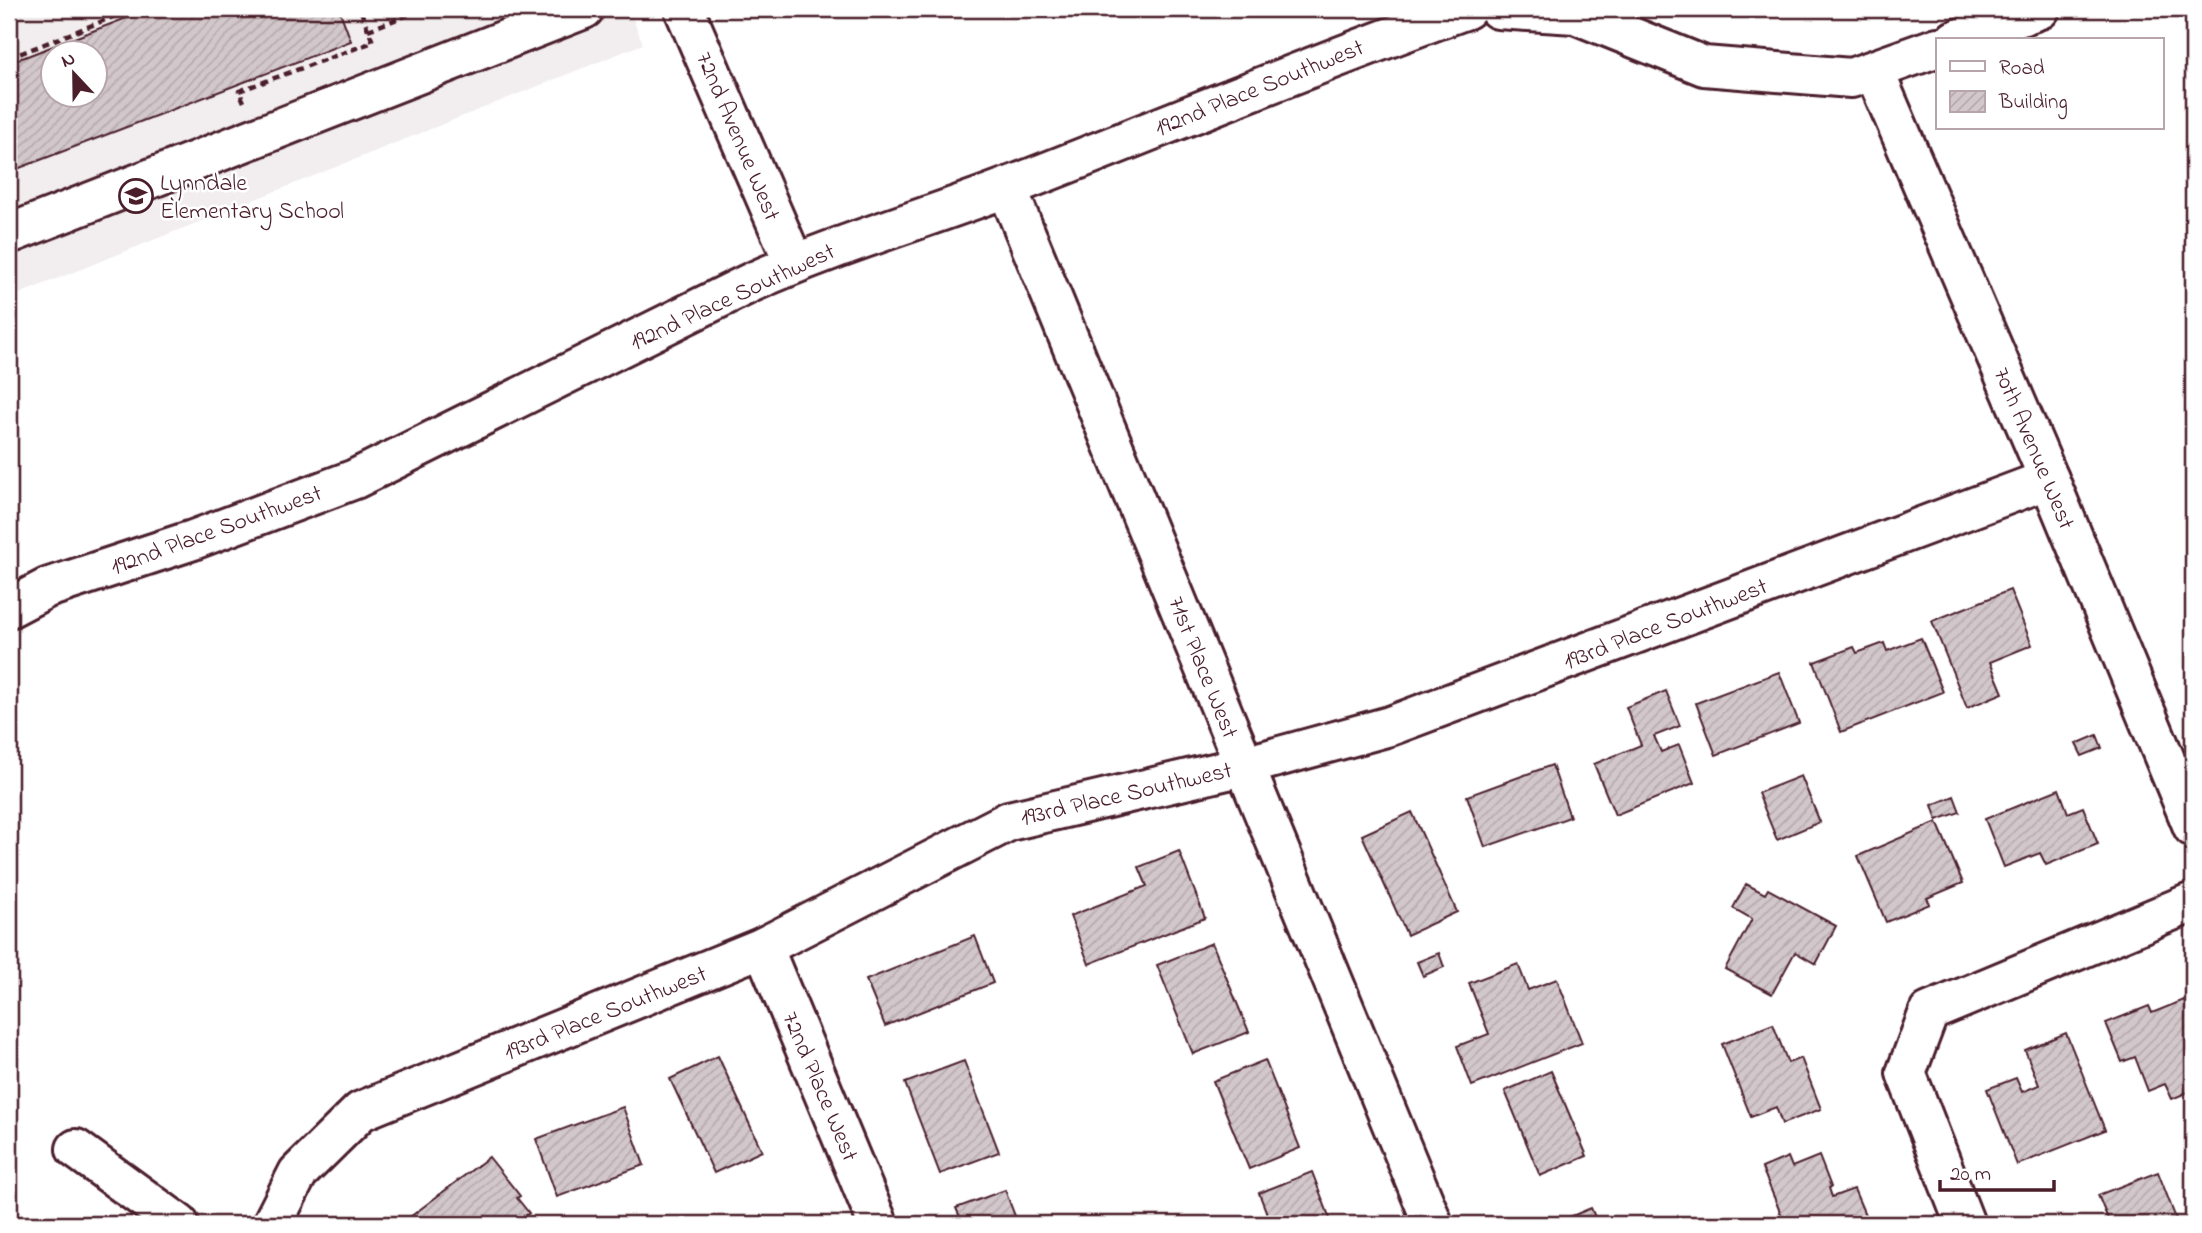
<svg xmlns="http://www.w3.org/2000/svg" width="2202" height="1233" viewBox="0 0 2202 1233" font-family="'Indie Flower',sans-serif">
<defs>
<pattern id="building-hatch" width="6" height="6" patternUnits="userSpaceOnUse" patternTransform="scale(1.75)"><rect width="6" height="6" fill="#d2c7cb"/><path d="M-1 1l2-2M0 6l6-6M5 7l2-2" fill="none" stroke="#b6aaae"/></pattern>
</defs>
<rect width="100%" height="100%" fill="#fff"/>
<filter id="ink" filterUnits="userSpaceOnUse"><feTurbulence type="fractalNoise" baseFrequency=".0143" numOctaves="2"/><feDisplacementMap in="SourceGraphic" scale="14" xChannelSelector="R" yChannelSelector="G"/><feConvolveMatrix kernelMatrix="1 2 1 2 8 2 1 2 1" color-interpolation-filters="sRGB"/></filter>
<g filter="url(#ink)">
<path fill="#f2eeef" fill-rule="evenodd" d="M 9,9 L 629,9 L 643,44 L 9,298 ZM 52,52 L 94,52 L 94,94 L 52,94 Z"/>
<g fill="url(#building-hatch)" stroke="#4a1f2b" stroke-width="2" fill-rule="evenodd">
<path d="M 150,9 L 339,9 L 351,41 L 9,172 L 9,63 ZM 52,52 L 94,52 L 94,94 L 52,94 Z"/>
<polygon points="2010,590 2032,645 1990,662 2003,693 1967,708 1932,621"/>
<polygon points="1921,638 1943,692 1841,732 1814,662 1854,647 1857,653 1884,643 1887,651"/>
<polygon points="1779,672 1799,723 1716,755 1696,703"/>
<polygon points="1666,691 1680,726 1654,736 1661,752 1679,745 1694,783 1615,815 1594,764 1641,745 1626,707"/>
<polygon points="2097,735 2102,748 2082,756 2076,744"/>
<polygon points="1552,765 1570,817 1485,847 1467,796"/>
<polygon points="1801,776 1820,822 1777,840 1758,793"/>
<polygon points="2059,789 2068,813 2083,807 2098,844 2046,865 2040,853 2004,867 1985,819"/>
<polygon points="1954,796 1960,812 1937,820 1932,805"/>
<polygon points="1412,812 1457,912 1407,935 1362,835"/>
<polygon points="1937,822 1963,883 1927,898 1930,904 1886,922 1858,856"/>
<polygon points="1179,851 1205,918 1089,964 1070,916 1147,886 1139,867"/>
<polygon points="1746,884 1765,894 1768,889 1836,926 1816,964 1795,952 1772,994 1725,969 1752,919 1733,908"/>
<polygon points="975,936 993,983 885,1026 866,980"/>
<polygon points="1212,943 1249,1032 1193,1054 1157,965"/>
<polygon points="1439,953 1444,967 1423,976 1417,962"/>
<polygon points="1518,964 1528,990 1557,979 1582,1043 1472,1086 1457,1046 1489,1034 1469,983"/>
<polygon points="2184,1000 2193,1023 2193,1072 2188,1075 2193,1090 2172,1099 2165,1084 2148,1091 2135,1057 2122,1062 2106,1023 2149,1006 2152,1013"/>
<polygon points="1773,1024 1788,1063 1801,1058 1821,1109 1782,1124 1776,1107 1751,1117 1722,1044"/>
<polygon points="2066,1033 2105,1130 2017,1165 1987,1089 2016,1078 2022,1092 2039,1085 2025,1050"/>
<polygon points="718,1056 762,1151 714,1173 670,1079"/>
<polygon points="1265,1060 1300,1148 1249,1169 1213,1081"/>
<polygon points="964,1061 999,1152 940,1174 905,1083"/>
<polygon points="1551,1071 1587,1156 1540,1176 1505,1091"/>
<polygon points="623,1107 644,1165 557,1197 536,1139"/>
<polygon points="1819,1156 1831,1187 1829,1188 1832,1197 1854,1189 1869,1224 1785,1224 1762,1168 1788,1157 1792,1167"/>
<polygon points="489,1157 520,1196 517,1198 529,1213 515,1224 487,1224 485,1222 482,1224 405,1224 412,1219 410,1217"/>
<polygon points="1312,1172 1332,1224 1271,1224 1259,1193"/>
<polygon points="2158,1172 2178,1224 2110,1224 2098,1195"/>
<polygon points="1005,1190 1018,1224 963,1224 956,1208"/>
<polygon points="1591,1208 1598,1224 1553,1224"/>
</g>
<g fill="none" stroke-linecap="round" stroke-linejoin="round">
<g stroke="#4a1f2b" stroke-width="44">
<g id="minor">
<polyline points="684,9 794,263"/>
<polyline points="1498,9 1575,14 1704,66 1851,78 1938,47"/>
<polyline points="1955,40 2040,9"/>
<polyline points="1874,71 2049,479 2193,827"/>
<polyline points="1007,188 1433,1224"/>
<polyline points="9,234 584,9"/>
<path d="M 9,608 L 47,588 L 193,540 L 355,479 L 750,283 C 834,245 922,220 1008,187 C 1161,128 1312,64 1467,9"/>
<polyline points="763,947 878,1224"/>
<polyline points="76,1149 179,1224"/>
<polyline points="272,1224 298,1173 361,1111 763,947 1009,821 1244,766 1390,726 2049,479"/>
<polyline points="1965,1224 1906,1073 1929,1012 2193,902"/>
</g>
</g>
<g stroke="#4a1f2b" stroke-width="4.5" stroke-dasharray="7 5" stroke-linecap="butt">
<polyline points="368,30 424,9"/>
<polyline points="9,58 133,9"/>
<polyline points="244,102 239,91 373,42 360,9"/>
</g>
<use href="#minor" stroke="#fff" stroke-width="38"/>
</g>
</g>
<defs>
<g id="school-ring" transform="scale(1.75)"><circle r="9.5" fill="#fff" stroke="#4a1f2b" stroke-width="1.5"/><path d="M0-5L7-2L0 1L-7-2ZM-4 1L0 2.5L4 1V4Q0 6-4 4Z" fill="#4a1f2b"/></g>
</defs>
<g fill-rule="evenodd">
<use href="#school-ring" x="136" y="196"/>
</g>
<g text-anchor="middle" stroke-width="5" stroke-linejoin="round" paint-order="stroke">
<g font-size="24" fill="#4a1f2b" stroke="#fff">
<text transform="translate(1259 87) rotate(-22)" y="8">192nd Place Southwest</text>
<text transform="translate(739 136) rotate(67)" y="8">72nd Avenue West</text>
<text transform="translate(732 296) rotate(-25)" y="8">192nd Place Southwest</text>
<text transform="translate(2035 448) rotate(67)" y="8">70th Avenue West</text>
<text transform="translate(216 529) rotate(-20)" y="8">192nd Place Southwest</text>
<text transform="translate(1665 623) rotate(-21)" y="8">193rd Place Southwest</text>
<text transform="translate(1204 667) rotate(68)" y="8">71st Place West</text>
<text transform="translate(1126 793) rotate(-13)" y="8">193rd Place Southwest</text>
<text transform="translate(605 1012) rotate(-22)" y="8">193rd Place Southwest</text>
<text transform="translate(821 1086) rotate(67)" y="8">72nd Place West</text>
</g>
<g font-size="24" fill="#4a1f2b" stroke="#fff" text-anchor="start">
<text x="160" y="190">Lynndale<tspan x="160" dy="28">Elementary School</tspan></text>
</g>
</g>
<rect width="2202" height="1233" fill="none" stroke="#fff" stroke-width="35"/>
<rect x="18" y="18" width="2167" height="1198" fill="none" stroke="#4a1f2b" stroke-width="2.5" filter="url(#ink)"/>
<rect x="1936" y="38" width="228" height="91" fill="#ffffff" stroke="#b7a5aa" stroke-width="2"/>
<rect x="1950" y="61" width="35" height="10" fill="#ffffff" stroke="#b7a5aa" stroke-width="2"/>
<text x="1999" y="74" font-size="21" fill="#4a1f2b">Road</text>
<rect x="1950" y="91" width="35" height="21" fill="url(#building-hatch)" stroke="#b7a5aa" stroke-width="2"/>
<text x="1999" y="108" font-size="21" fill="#4a1f2b">Building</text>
<g transform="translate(74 74) rotate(338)"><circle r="33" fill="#ffffff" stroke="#b7a5aa" stroke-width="2"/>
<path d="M0-5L12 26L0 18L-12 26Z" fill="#4a1f2b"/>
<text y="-10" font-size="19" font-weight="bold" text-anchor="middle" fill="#4a1f2b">N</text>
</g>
<path d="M1940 1180v10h114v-10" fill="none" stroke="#4a1f2b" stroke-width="3.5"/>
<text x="1950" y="1180" font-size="21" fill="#4a1f2b" stroke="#ffffff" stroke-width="5" paint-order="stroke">20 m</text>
</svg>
